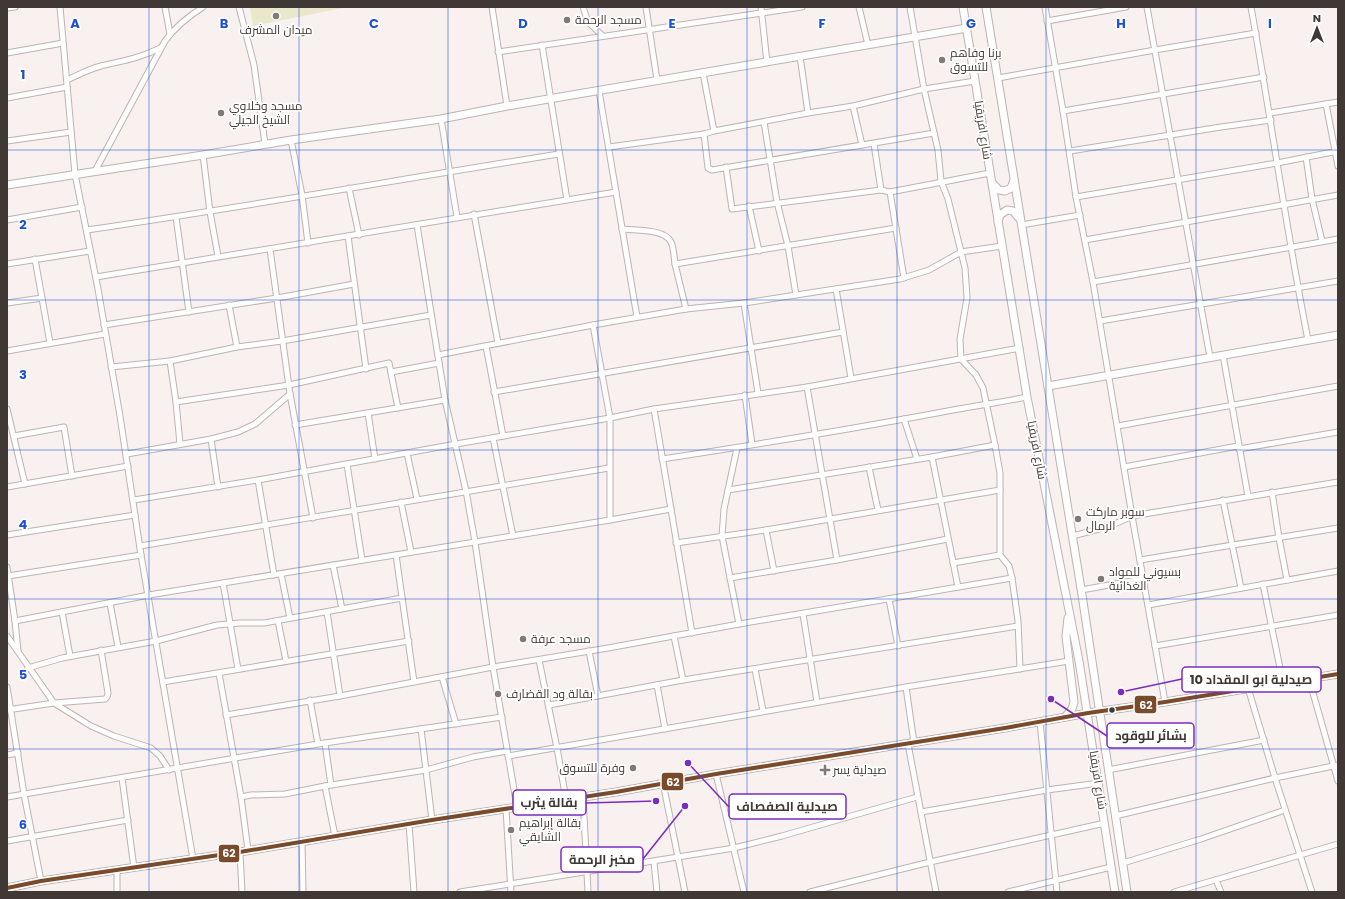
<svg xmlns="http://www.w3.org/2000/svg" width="1345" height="899" viewBox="0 0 1345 899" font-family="Poppins,Cairo,sans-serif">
<rect width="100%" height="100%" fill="#f8f1ef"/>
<polygon fill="#e9e8cb" points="250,7 348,7 253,26"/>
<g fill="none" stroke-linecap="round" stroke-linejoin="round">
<g stroke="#bcb4b2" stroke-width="7">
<g id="street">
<polyline points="60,7 75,174 98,289 120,416 141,555 193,859"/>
<polyline points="165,7 170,34"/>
<polyline points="239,7 254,65 265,144"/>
<polyline points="492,7 507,106"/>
<polyline points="583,7 588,22 603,36"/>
<polyline points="646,7 657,80"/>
<polyline points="761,7 767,63"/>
<polyline points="859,7 868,45"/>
<polyline points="910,7 924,89 938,150 941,181 948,199 965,268 967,298 960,339 961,359 976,375 983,388 995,445 1000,473 1000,555 1009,566 1012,578 1018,621 1020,669"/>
<polyline points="1045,7 1063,111 1076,197 1093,282 1132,516 1165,702"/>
<polyline points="1147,7 1210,357"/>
<path d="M 1251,7 C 1271,118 1286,229 1308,340"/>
<polyline points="7,8 15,7"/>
<polyline points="1047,21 1126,7"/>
<polyline points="542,45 567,200"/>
<polyline points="498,52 802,7"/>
<polyline points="7,53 63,43"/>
<polyline points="800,56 808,113"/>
<polyline points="703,73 714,131"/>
<polyline points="998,78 1155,50 1256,33"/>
<path d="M 67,80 C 78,75 89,69 101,66 C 122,61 141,58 160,48"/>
<polyline points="599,91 637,317"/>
<polyline points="7,98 67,87"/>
<polyline points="1326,104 1338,166"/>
<polyline points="853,106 862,145"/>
<polyline points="1063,111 1264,77"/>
<polyline points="1270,113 1338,102"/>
<polyline points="441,119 457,217"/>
<polyline points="764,122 777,202 788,246 796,295"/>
<polyline points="704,134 708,168 712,170 934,133"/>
<polyline points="291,140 302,195 308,243"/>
<polyline points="7,141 71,132"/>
<polyline points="874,144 881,190 890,192 904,278"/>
<polyline points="609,147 704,134 714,131 808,113 853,106 924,89 975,81"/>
<polyline points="1070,151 1221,127 1271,120"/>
<polyline points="203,155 210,212 218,256"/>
<polyline points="1306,157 1312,199 1322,241"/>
<polyline points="726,167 732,209 881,190"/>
<path d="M 95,171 L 165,41 C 175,27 189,16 203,7"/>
<polyline points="349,188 359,235"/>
<polyline points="890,192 990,173"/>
<polyline points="1076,197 1277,163 1338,151"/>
<polyline points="749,206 759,251"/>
<polyline points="474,214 498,343"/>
<polyline points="176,217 189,312"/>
<polyline points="7,220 82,207"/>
<polyline points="417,225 445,400 466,491 475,542 493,667 517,807"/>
<polyline points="1021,225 1080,215"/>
<path d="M 622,229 C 635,230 665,229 671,242 C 674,248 674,257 675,264 L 896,228"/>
<path d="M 87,230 C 245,207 402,179 559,154"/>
<polyline points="348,236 366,369"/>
<polyline points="1085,240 1338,195"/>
<polyline points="270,249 290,394 313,518"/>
<polyline points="35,259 50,343"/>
<polyline points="7,264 90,251"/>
<polyline points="675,264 686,309"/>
<polyline points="96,277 616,192"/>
<polyline points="1093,282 1338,239"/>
<polyline points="836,289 851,378"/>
<polyline points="7,303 42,298"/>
<polyline points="744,303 758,393"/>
<polyline points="229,305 237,347"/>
<polyline points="1100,321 1338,281"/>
<polyline points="104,325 277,298 354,284"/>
<polyline points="593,325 610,418 610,520"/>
<polyline points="486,346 503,436"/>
<polyline points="7,351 105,334"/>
<polyline points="438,355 593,325 686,309 744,303 900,279 929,270 961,252 1002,246"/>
<polyline points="1223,355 1248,496"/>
<polyline points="170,361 176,402 180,444"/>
<polyline points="111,367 170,361 237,347 282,341 431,315"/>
<polyline points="391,372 439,363"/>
<polyline points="807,387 837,560"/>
<polyline points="494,392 843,332"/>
<polyline points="745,395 752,444"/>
<polyline points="176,402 289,385 389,363 398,408"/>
<polyline points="7,409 25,484"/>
<polyline points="654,409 692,633"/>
<polyline points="368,413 375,459"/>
<polyline points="904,419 917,459"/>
<polyline points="295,425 445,400"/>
<polyline points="1118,426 1338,386"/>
<polyline points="14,436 64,427 72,476"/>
<polyline points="493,438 513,536"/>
<polyline points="211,439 218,487"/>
<polyline points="737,448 724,509 722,536 739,624"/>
<polyline points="1239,449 1338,432"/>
<polyline points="407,453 417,499"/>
<polyline points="127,454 211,439 238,432 255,424 290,394"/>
<polyline points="932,457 958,587"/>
<path d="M 662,459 C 754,445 846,430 937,413 C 967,407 997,403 1027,397"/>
<polyline points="347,464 362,560"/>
<polyline points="869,467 878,510"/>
<polyline points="1124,467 1238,446"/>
<polyline points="258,480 274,575"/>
<polyline points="7,487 128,466"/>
<polyline points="728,490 932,457 995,445"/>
<polyline points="1272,492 1279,538 1287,580"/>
<polyline points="134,500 258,480 456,444 610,418 654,409 807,387 1020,348"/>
<polyline points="1223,500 1241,588"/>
<polyline points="401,502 411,552"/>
<polyline points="766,530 774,571"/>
<polyline points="7,535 135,515"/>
<path d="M 1072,536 C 1093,531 1113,526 1132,516 L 1338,482"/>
<polyline points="676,543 766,530 1000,490"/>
<path d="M 140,546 C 297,521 453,493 609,468"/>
<polyline points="396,555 414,682"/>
<polyline points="1140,560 1338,528"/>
<polyline points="953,563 1000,555"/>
<polyline points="333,565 342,609"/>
<polyline points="7,567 15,621 18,651"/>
<polyline points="281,574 290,618"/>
<polyline points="8,576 141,555"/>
<polyline points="730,578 837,560 948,539"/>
<polyline points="223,583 238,669"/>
<polyline points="1263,584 1283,683"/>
<polyline points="1081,590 1143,579"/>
<polyline points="889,599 898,646"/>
<polyline points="110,603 118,647"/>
<polyline points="1148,605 1338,571"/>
<polyline points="62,612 70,656"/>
<polyline points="327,612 340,696"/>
<polyline points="803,614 817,702"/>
<polyline points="15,621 149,595 610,520 671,509"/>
<polyline points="278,621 286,661"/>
<polyline points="7,636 54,703 91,726 114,736 151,748 160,756 169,770"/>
<polyline points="674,636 683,680"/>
<polyline points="1155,646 1338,615"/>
<polyline points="589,651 598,696"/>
<polyline points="539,660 557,748 566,799"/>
<polyline points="28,668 62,658 156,641 217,625 240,623 264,623 402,598"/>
<polyline points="755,669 763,711"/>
<polyline points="219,673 241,797 248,850"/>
<polyline points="442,677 456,724"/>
<polyline points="1309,679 1338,781"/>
<polyline points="163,682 409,641"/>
<polyline points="657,685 665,729"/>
<polyline points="7,687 24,794 41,881"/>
<polyline points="906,687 914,743"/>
<polyline points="1248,688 1275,778 1312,892"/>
<polyline points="310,700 318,744"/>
<polyline points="549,705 683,680 1018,626"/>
<polyline points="7,710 54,703 105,699 107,697 108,693 101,650"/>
<polyline points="226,715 340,696 493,667 608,648 739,624 1012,578"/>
<polyline points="1040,722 1057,892"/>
<polyline points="421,729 432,820"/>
<polyline points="325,743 331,785"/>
<polyline points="908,744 936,892"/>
<polyline points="7,755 18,753"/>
<polyline points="508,756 906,687 1069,661"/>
<polyline points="1108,770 1264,740"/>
<polyline points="716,774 744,892"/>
<polyline points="122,778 134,868"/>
<polyline points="663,783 685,892"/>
<polyline points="325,786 335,836"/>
<polyline points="7,797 318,744 502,717"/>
<polyline points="241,797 251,795 285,794 325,786 426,770 473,757 507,751"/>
<polyline points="583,797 588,892"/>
<polyline points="506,809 511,892"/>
<polyline points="921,812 1047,790 1099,783"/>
<polyline points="1115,816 1275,778 1338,765"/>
<polyline points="409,824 414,892"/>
<polyline points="7,841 128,820"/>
<polyline points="302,842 303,892"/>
<polyline points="240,852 242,892"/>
<polyline points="654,862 657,892"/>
<polyline points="1123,863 1201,839 1285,810"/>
<polyline points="1216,880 1221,892"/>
<polyline points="117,892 117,871"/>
<polyline points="460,892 734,848 782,836 917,797"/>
<polyline points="810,892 930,862 1105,823"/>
<polyline points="1008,892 1111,867"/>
<polyline points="1174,892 1338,844"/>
</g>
</g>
<g stroke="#bcb4b2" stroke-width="9">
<g id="secondary">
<polyline points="963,7 1027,397 1079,661 1115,892"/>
<polyline points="986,7 1082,595 1127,892"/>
<polyline points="993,184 999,190 1005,191 1011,188 1014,180"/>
<polyline points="7,185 203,155 291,140 441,119 507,106 967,28"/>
<polyline points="998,222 1000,215 1007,210 1013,211 1019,218"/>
<polyline points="1048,386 1338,335"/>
<polyline points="1065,717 1072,709 1074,702 1067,645 1066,636 1068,618"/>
<polyline points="7,888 41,881 240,852 432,820 616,792 716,774 1005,728 1088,713 1165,702 1338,674"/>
</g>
</g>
<use href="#street" stroke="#fefdfd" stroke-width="5"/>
<use href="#secondary" stroke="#fefdfd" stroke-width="7"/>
<g stroke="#fff" stroke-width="7">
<polyline id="bus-1" points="7,888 41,881 240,852 432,820 616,792 716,774 1005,728 1088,713 1165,702 1338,674"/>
</g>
<use href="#bus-1" stroke="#7a4b2a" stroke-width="4"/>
</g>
<path fill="none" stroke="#1d4ed8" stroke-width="1" stroke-opacity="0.55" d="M 149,7 L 149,892M 299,7 L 299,892M 448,7 L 448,892M 598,7 L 598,892M 747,7 L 747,892M 897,7 L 897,892M 1046,7 L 1046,892M 1196,7 L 1196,892M 7,150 L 1338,150M 7,300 L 1338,300M 7,450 L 1338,450M 7,599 L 1338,599M 7,749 L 1338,749"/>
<g fill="#807976" stroke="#fff" stroke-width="1.5">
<circle cx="276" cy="16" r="4"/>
<circle cx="567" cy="20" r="4"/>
<circle cx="942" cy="60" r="4"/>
<circle cx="221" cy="113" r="4"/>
<circle cx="1078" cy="519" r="4"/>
<circle cx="1101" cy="579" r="4"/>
<circle cx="523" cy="639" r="4"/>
<circle cx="498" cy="694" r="4"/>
<circle cx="633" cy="768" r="4"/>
<path d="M823 764h4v4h4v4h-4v4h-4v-4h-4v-4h4z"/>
<circle cx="511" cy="830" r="4"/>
</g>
<circle fill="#403835" stroke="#fff" stroke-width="1.5" cx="1112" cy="710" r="3.5"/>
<g text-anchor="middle" stroke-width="3.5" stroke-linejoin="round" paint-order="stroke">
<g font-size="12" fill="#403835" stroke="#fff" text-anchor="start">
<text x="575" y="24">مسجد الرحمة</text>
<text x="276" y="34" text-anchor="middle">ميدان المشرف</text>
<text x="950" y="57">برنا وفاهم<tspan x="950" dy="14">للتسوق</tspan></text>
<text x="229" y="110">مسجد وخلاوي<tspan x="229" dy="14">الشيخ الجيلي</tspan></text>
<text x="1086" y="516">سوبر ماركت<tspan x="1086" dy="14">الرمال</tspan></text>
<text x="1109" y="576">بسيوني للمواد<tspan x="1109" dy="14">الغذائية</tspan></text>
<text x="531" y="643">مسجد عرفة</text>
<text x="506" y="698">بقالة ود القضارف</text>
<text x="625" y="772" text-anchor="end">وفرة للتسوق</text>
<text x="833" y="774">صيدلية يسر</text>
<text x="519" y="827">بقالة إبراهيم<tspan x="519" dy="14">الشايقي</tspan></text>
</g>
<g font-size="12" fill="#403835" stroke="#fff">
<text transform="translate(983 130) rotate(81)" y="4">شارع افريقيا</text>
<text transform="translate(1037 450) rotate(79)" y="4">شارع افريقيا</text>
<text transform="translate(1098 780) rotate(81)" y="4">شارع افريقيا</text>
</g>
</g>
<g font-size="13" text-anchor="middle" font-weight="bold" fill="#1d4ed8" stroke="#fff" stroke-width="3.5" stroke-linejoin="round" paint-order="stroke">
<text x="75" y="28">A</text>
<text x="224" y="28">B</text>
<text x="374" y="28">C</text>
<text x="523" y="28">D</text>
<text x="672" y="28">E</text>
<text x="822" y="28">F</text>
<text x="971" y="28">G</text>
<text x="1121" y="28">H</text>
<text x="1270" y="28">I</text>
<text x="23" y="79">1</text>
<text x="23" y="229">2</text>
<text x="23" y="379">3</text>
<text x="23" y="529">4</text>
<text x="23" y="679">5</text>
<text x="23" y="829">6</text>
</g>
<path fill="none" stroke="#7b2cbf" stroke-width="1.5" d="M1121 692L1182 679M1051 699L1107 736M656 801L586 803M688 763L729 807M685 806L643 859"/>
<g fill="#7b2cbf" stroke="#fff" stroke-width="1.5">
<circle cx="1121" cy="692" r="4"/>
<circle cx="1051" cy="699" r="4"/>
<circle cx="656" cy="801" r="4"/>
<circle cx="688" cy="763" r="4"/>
<circle cx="685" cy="806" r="4"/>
</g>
<g fill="#fff" stroke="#7b2cbf" stroke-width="1.5">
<rect x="1182" y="667" width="139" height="25" rx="4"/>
<rect x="1107" y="723" width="87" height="25" rx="4"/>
<rect x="513" y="790" width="73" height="25" rx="4"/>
<rect x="729" y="794" width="117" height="25" rx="4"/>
<rect x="561" y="847" width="82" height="25" rx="4"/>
</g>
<g font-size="13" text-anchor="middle" font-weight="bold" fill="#403835">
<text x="1251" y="684">صيدلية ابو المقداد 10</text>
<text x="1151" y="740">بشائر للوقود</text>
<text x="549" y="807">بقالة يثرب</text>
<text x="787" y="811">صيدلية الصفصاف</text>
<text x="602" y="864">مخبز الرحمة</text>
</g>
<g stroke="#fff" stroke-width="1.5">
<rect x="1134" y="695" width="23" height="19" rx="4" fill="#7a4b2a"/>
<rect x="661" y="772" width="23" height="19" rx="4" fill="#7a4b2a"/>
<rect x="218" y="844" width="22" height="19" rx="4" fill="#7a4b2a"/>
</g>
<g font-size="11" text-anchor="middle" font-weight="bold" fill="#fff">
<text x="1146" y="709">62</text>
<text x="673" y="786">62</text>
<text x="229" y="857">62</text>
</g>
<rect width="1345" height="899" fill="none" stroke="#403835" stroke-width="16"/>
<g transform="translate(1317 28)" stroke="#ffffff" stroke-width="3" paint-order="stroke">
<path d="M0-3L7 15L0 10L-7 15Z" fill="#403835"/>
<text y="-6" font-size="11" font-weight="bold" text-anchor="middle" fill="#403835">N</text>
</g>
</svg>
